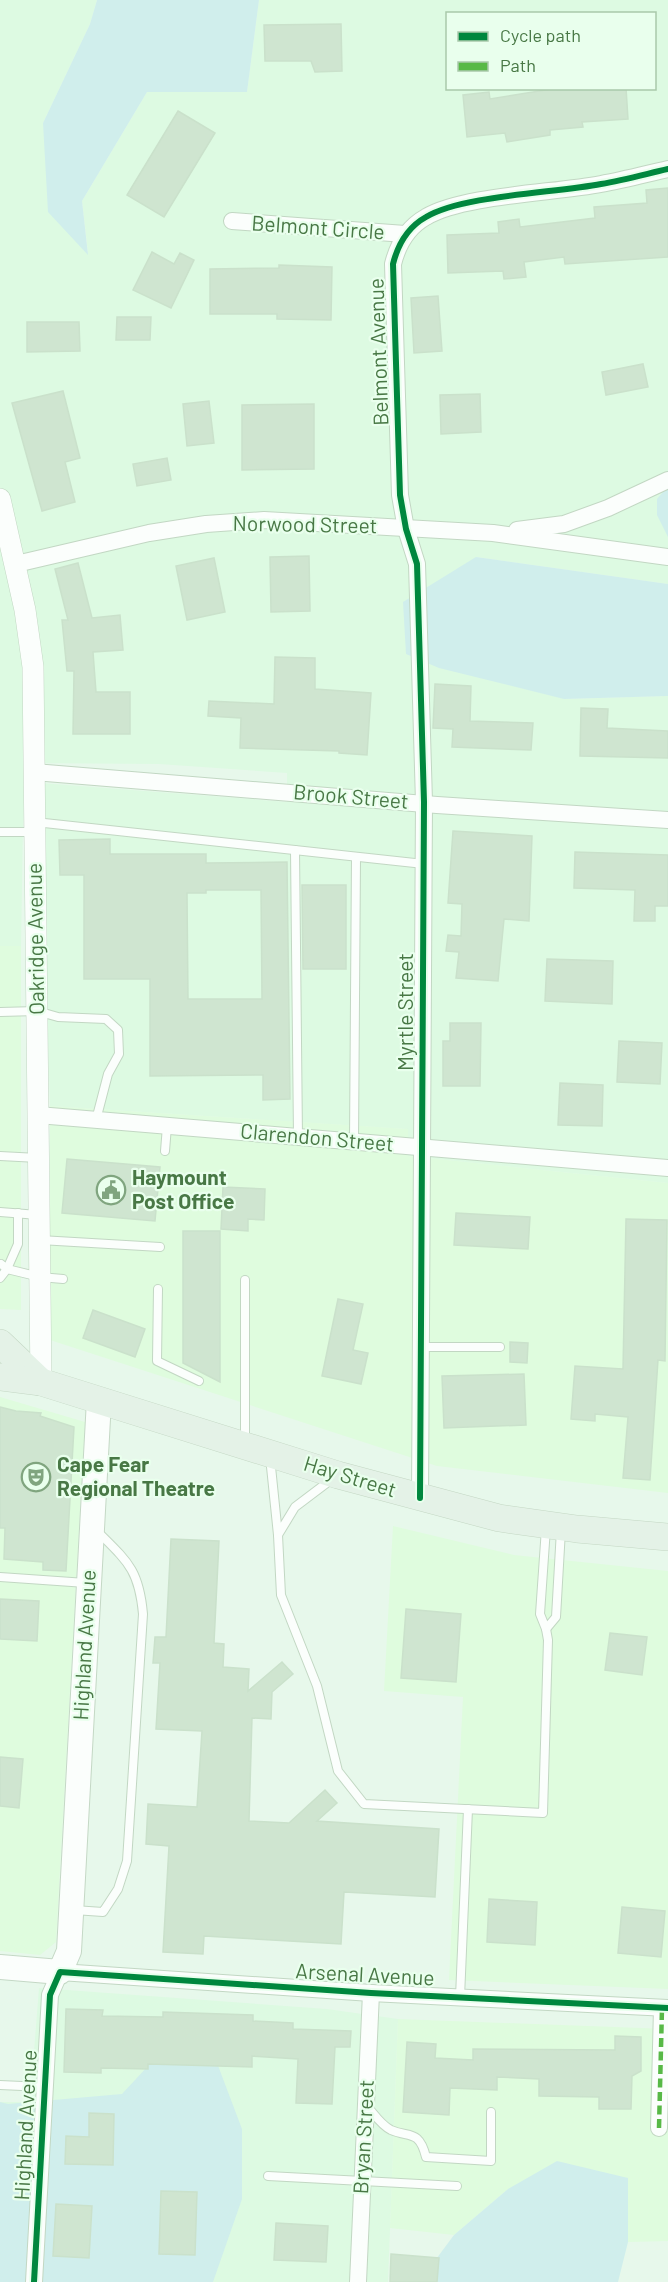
<svg xmlns="http://www.w3.org/2000/svg" width="668" height="2282" viewBox="0 0 668 2282" font-family="Barlow,sans-serif">
<rect width="100%" height="100%" fill="#e7f8eb"/>
<g fill="#ddfae2" fill-rule="evenodd">
<path d="M 0,0 L 97,0 L 90,24 L 43,123 L 88,253 L 82,201 L 147,92 L 247,92 L 259,0 L 668,0 L 668,584 L 476,557 L 564,699 L 668,696 L 668,1183 L 408,1156 L 407,1129 L 50,1106 L 41,783 L 287,802 L 287,773 L 159,764 L 24,763 L 21,946 L 0,946 ZM 448,14 L 654,14 L 654,88 L 448,88 Z"/>
<polygon points="39,1988 327,2009 398,2019 388,2282 0,2282 0,2102 30,2102"/>
</g>
<g fill="#dffcde">
<polygon points="0,946 21,946 21,1310 0,1309"/>
<polygon points="50,1106 408,1129 408,1156 668,1183 668,1493 437,1466 50,1340"/>
<polygon points="0,1397 85,1422 56,1942 40,1955 0,1951"/>
<polygon points="393,1526 514,1555 668,1571 668,1989 449,1980 463,1697 384,1691"/>
<polygon points="398,2019 668,2029 668,2241 628,2242 628,2178 508,2189 454,2235 390,2228"/>
</g>
<g fill="#d0eeec">
<polygon points="97,0 259,0 247,92 147,92 82,201 88,255 48,212 43,123 90,24"/>
<polygon points="668,486 668,537 657,515 657,499"/>
<polygon points="476,557 668,584 668,696 564,699 439,668 406,654 403,602"/>
<polygon points="175,2037 214,2055 242,2129 242,2199 213,2282 0,2282 0,2102 8,2104 122,2094"/>
<polygon points="557,2161 628,2178 628,2242 618,2282 419,2282 454,2235 508,2189"/>
</g>
<g fill="#cfe5d0" stroke="#cae1cb" stroke-width="1.5" fill-rule="evenodd">
<polygon points="341,24 342,71 315,72 311,61 265,61 264,25"/>
<polygon points="558,88 626,88 628,119 582,122 583,127 550,130 550,135 507,142 505,133 467,137 463,95 489,92 490,99"/>
<polygon points="178,111 215,133 164,217 127,195"/>
<polygon points="668,188 668,257 565,264 564,257 524,262 526,277 504,279 503,271 448,273 447,235 499,233 498,222 519,219 520,227 595,218 594,207 647,203 646,190"/>
<polygon points="152,252 174,264 180,253 194,260 171,308 133,290"/>
<polygon points="279,265 332,267 331,320 277,319 277,314 210,314 210,269 279,268"/>
<polygon points="438,296 442,351 414,353 411,298"/>
<polygon points="117,317 151,317 150,340 116,340"/>
<polygon points="27,322 79,322 80,351 27,352"/>
<polygon points="643,364 648,387 606,395 602,372"/>
<polygon points="63,391 80,458 65,462 75,502 42,511 12,403"/>
<polygon points="480,394 481,432 441,434 440,395"/>
<polygon points="209,401 214,443 187,446 183,404"/>
<polygon points="314,404 314,469 242,470 242,405"/>
<polygon points="167,458 171,480 137,486 133,464"/>
<polygon points="309,556 310,611 271,612 270,557"/>
<polygon points="214,558 225,612 187,620 176,566"/>
<polygon points="78,563 92,618 120,615 123,650 93,652 96,692 130,692 130,734 73,734 74,671 67,671 62,620 68,620 55,569"/>
<polygon points="275,657 315,658 315,689 371,693 367,755 339,753 339,751 240,748 241,718 208,716 209,701 274,704"/>
<polygon points="435,684 471,686 470,721 533,723 531,750 452,747 453,729 433,728"/>
<polygon points="581,708 608,709 607,728 668,731 668,758 580,756"/>
<polygon points="453,831 532,836 529,921 504,919 498,981 456,978 459,952 446,951 448,935 461,936 462,904 448,903"/>
<path d="M 110,839 L 110,854 L 206,854 L 206,863 L 287,862 L 290,1099 L 263,1100 L 263,1075 L 150,1076 L 150,979 L 84,979 L 84,875 L 60,875 L 59,840 ZM 206,890 L 261,890 L 262,999 L 188,999 L 187,893 L 206,893 Z"/>
<polygon points="575,852 668,855 668,906 655,906 655,921 634,921 635,890 574,888"/>
<polygon points="302,885 346,885 346,969 303,969"/>
<polygon points="547,959 613,961 612,1004 545,1001"/>
<polygon points="450,1023 481,1023 480,1086 443,1086 443,1041 450,1041"/>
<polygon points="619,1041 662,1043 660,1084 617,1082"/>
<polygon points="560,1083 603,1085 602,1126 558,1125"/>
<polygon points="67,1159 160,1167 155,1221 62,1213"/>
<polygon points="223,1187 265,1189 264,1220 248,1219 248,1231 221,1229"/>
<polygon points="456,1213 530,1217 528,1249 454,1245"/>
<polygon points="626,1219 667,1220 665,1361 658,1360 650,1480 623,1478 628,1417 595,1414 595,1421 571,1419 575,1366 623,1369"/>
<polygon points="183,1231 220,1231 220,1382 183,1363"/>
<polygon points="338,1299 363,1304 353,1350 368,1353 361,1384 322,1376"/>
<polygon points="93,1310 145,1329 135,1357 83,1338"/>
<polygon points="510,1342 528,1343 527,1363 510,1362"/>
<polygon points="524,1374 526,1425 444,1428 442,1376"/>
<polygon points="0,1407 16,1411 41,1413 40,1416 74,1427 66,1571 43,1570 43,1562 4,1559 5,1528 0,1528"/>
<polygon points="171,1539 219,1541 214,1643 224,1644 223,1667 249,1669 248,1691 282,1662 293,1674 272,1692 271,1719 252,1718 249,1821 289,1823 325,1790 337,1803 317,1821 439,1829 435,1897 344,1892 341,1944 204,1936 203,1954 163,1952 169,1846 146,1844 148,1804 197,1807 202,1731 156,1729 160,1663 153,1663 155,1637 166,1637"/>
<polygon points="0,1599 39,1601 37,1641 0,1639"/>
<polygon points="406,1609 461,1614 456,1682 401,1678"/>
<polygon points="610,1633 647,1637 642,1675 605,1670"/>
<polygon points="0,1757 23,1759 19,1808 0,1806"/>
<polygon points="489,1899 537,1902 535,1945 487,1942"/>
<polygon points="622,1907 665,1911 661,1957 618,1953"/>
<polygon points="66,2009 103,2010 102,2016 163,2017 163,2012 253,2015 253,2021 293,2023 293,2029 351,2031 350,2047 335,2047 332,2104 296,2103 298,2059 252,2056 252,2067 148,2064 148,2069 101,2068 101,2073 64,2072"/>
<polygon points="615,2036 641,2037 641,2071 632,2076 631,2109 599,2109 599,2097 539,2096 539,2079 497,2077 497,2090 450,2088 449,2115 403,2112 407,2042 436,2044 435,2058 473,2060 473,2049 615,2050"/>
<polygon points="89,2113 114,2114 113,2165 65,2164 66,2136 89,2137"/>
<polygon points="161,2191 197,2192 195,2255 159,2254"/>
<polygon points="56,2204 92,2206 89,2258 53,2256"/>
<polygon points="276,2223 328,2226 326,2262 274,2260"/>
<polygon points="391,2254 439,2258 437,2282 390,2282"/>
</g>
<g fill="none" stroke-linecap="round" stroke-linejoin="round">
<g stroke="#c2d7c3" stroke-width="10">
<g id="service">
<polyline points="35,822 424,864"/>
<polyline points="0,832 34,832"/>
<polyline points="295,850 298,1137"/>
<polyline points="0,1012 37,1011 58,1017 106,1019 118,1030 119,1054 108,1074 96,1120"/>
<polyline points="354,1142 356,857"/>
<polyline points="165,1151 167,1126"/>
<polyline points="0,1156 38,1158"/>
<polyline points="0,1212 38,1215"/>
<polyline points="40,1240 160,1247"/>
<polyline points="1,1264 7,1269 18,1244 18,1213"/>
<polyline points="0,1278 7,1269 40,1277 63,1279"/>
<polyline points="158,1289 157,1361 199,1381"/>
<polyline points="421,1347 500,1347"/>
<polyline points="245,1442 245,1280"/>
<polyline points="270,1457 278,1535 295,1507 332,1479"/>
<polyline points="546,1528 540,1614 546,1629 556,1617 561,1530"/>
<polyline points="278,1535 281,1595 317,1686 338,1771 364,1804 543,1813 548,1640 546,1629"/>
<polyline points="0,1577 86,1583"/>
<path d="M 74,1910 L 103,1912 L 118,1889 L 127,1861 L 143,1614 C 139,1569 127,1561 96,1530"/>
<polyline points="460,1997 468,1809"/>
<polyline points="0,2085 44,2087"/>
<path d="M 367,2106 C 374,2114 381,2125 391,2130 C 409,2138 419,2129 426,2157 L 491,2161 L 491,2112"/>
<polyline points="268,2176 457,2186"/>
</g>
</g>
<g stroke="#c2d7c3" stroke-width="18">
<g id="minor">
<polyline points="232,221 405,234"/>
<polyline points="517,530 564,524 608,508 668,480"/>
<polyline points="16,564 149,533 206,524 264,520 493,533 668,557"/>
<polyline points="34,772 437,805 668,820"/>
<polyline points="38,1115 668,1168"/>
<path d="M 420,1498 L 424,802 L 417,564 L 406,529 L 400,495 L 393,264 C 398,244 408,227 426,217 C 463,195 555,193 601,184 C 624,180 646,174 668,169"/>
<polyline points="659,2128 662,2008"/>
<polyline points="34,2282 50,1995 60,1972 371,1993 668,2008"/>
<polyline points="358,2282 371,1993"/>
</g>
</g>
<g stroke="#c2d7c3" stroke-width="22">
<polyline id="tertiary" points="0,499 25,610 33,667 41,1382"/>
</g>
<g stroke="#c4d8c5" stroke-width="26">
<polyline id="secondary" points="0,1967 60,1972 69,1951 99,1400"/>
</g>
<g stroke="#c4d7c4" stroke-width="28">
<g id="primary">
<polyline points="0,1343 41,1382"/>
<polyline points="0,1377 41,1382 338,1475 499,1518 577,1529 668,1537"/>
</g>
</g>
<use href="#service" stroke="#fbfefc" stroke-width="8"/>
<use href="#minor" stroke="#fbfefc" stroke-width="16"/>
<use href="#tertiary" stroke="#fbfefc" stroke-width="21"/>
<use href="#secondary" stroke="#fbfefc" stroke-width="24"/>
<use href="#primary" stroke="#e4f2e7" stroke-width="27"/>
<polyline stroke="#58b947" stroke-width="4.5" stroke-dasharray="9 4.5" stroke-linecap="butt" points="659,2128 662,2008"/>
<g stroke="#e9ffed" stroke-width="10">
<g id="cycleway">
<path d="M 420,1498 L 424,802 L 417,564 L 406,529 L 400,495 L 393,264 C 398,244 408,227 426,217 C 463,195 555,193 601,184 C 624,180 646,174 668,169"/>
<polyline points="34,2282 50,1995 60,1972 371,1993 668,2008"/>
</g>
</g>
<use href="#cycleway" stroke="#00873e" stroke-width="6"/>
</g>
<defs>
<g id="civic-ring" transform="scale(1.5)"><circle r="9.5" fill="#e9ffed" stroke="#80a57f" stroke-width="1.5"/><path d="M-.6-6.5H3V-4.5H.6V-3L4-1V1h2V6H-6V1h2V-1L-.6-3ZM-1.2 2.5V6h2.4V2.5Z" fill="#80a57f"/></g>
<g id="theatre-ring" transform="scale(1.5)"><circle r="9.5" fill="#e9ffed" stroke="#80a57f" stroke-width="1.5"/><path d="M-5-5.5Q0-4 5-5.5V0Q5 5 0 6Q-5 5-5 0ZM-3.3-2.5H-1v1.5H-3.3ZM1-2.5H3.3v1.5H1ZM-2.8 1Q0 5.5 2.8 1Z" fill="#80a57f"/></g>
</defs>
<g fill-rule="evenodd">
<use href="#civic-ring" x="111" y="1190"/>
<use href="#theatre-ring" x="36" y="1477"/>
</g>
<g text-anchor="middle" stroke-width="4.5" stroke-linejoin="round" paint-order="stroke">
<g font-size="21" fill="#487845" stroke="#e9ffed">
<text transform="translate(318 228) rotate(4)" y="7">Belmont Circle</text>
<text transform="translate(379 352) rotate(-92)" y="7">Belmont Avenue</text>
<text transform="translate(305 525) rotate(1)" y="7">Norwood Street</text>
<text transform="translate(351 797) rotate(5)" y="7">Brook Street</text>
<text transform="translate(36 939) rotate(-91)" y="7">Oakridge Avenue</text>
<text transform="translate(406 1012) rotate(-90)" y="7">Myrtle Street</text>
<text transform="translate(317 1138) rotate(5)" y="7">Clarendon Street</text>
<text transform="translate(350 1477) rotate(17)" y="7">Hay Street</text>
<text transform="translate(85 1645) rotate(-87)" y="7">Highland Avenue</text>
<text transform="translate(365 1975) rotate(3)" y="7">Arsenal Avenue</text>
<text transform="translate(26 2125) rotate(-87)" y="7">Highland Avenue</text>
<text transform="translate(364 2137) rotate(-87)" y="7">Bryan Street</text>
</g>
<g font-size="21" font-weight="bold" fill="#487845" stroke="#e9ffed" text-anchor="start">
<text x="132" y="1185">Haymount<tspan x="132" dy="24">Post Office</tspan></text>
<text x="57" y="1472">Cape Fear<tspan x="57" dy="24">Regional Theatre</tspan></text>
</g>
</g>
<rect x="446" y="12" width="210" height="78" fill="#e9ffed" stroke="#a9c9aa" stroke-width="1.5"/>
<rect x="458" y="32" width="30" height="9" fill="#00873e" stroke="#a9c9aa" stroke-width="1.5"/>
<text x="500" y="42" font-size="18" fill="#487845">Cycle path</text>
<rect x="458" y="62" width="30" height="9" fill="#58b947" stroke="#a9c9aa" stroke-width="1.5"/>
<text x="500" y="72" font-size="18" fill="#487845">Path</text>
</svg>
